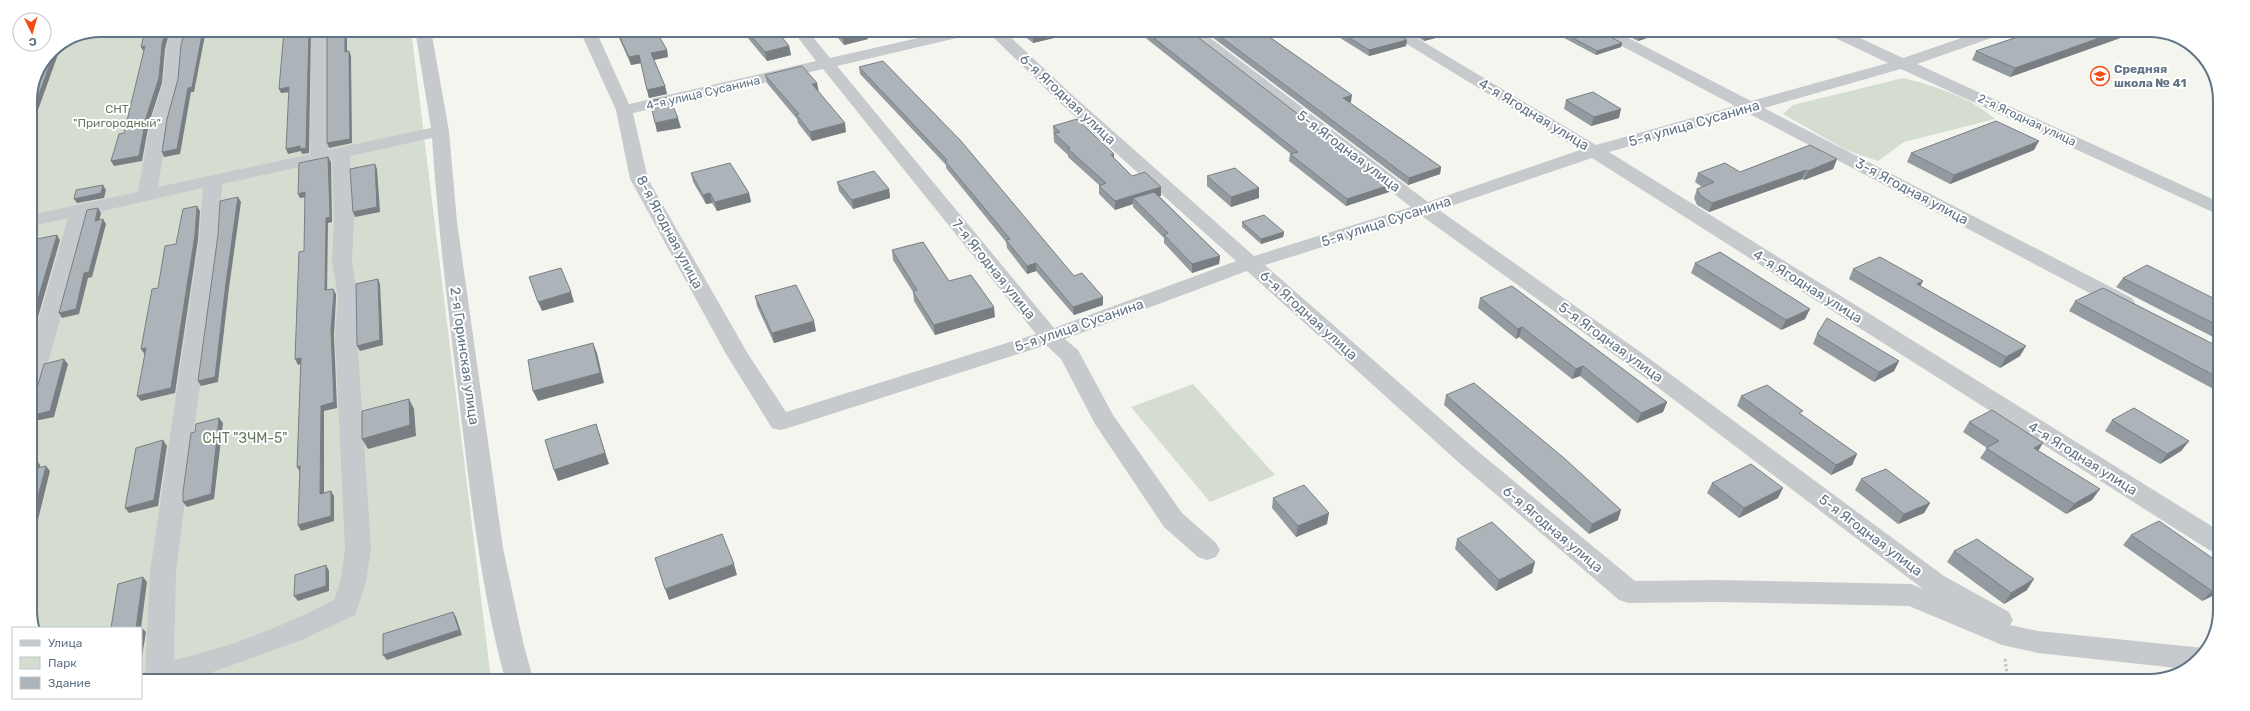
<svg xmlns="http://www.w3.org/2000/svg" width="2250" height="711" viewBox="0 0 2250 711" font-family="Rubik,sans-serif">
<rect width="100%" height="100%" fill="#f5f5f0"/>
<g fill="#d5ddd1">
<path d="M 101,30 L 411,30 L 491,679 L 141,679 L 141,628 L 35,628 L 30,615 L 30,100 C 32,92 32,81 36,73 C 50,43 71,36 101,30 Z"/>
<path d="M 1903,78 C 1935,86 1970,97 1995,119 L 1904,142 L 1878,161 L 1846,150 L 1783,114 L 1793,105 Z"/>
<polygon points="1193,384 1275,475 1210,502 1131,407"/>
</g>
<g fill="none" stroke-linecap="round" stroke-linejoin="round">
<polyline stroke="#c0c1c3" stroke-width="3" stroke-dasharray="2.5 2.5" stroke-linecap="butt" points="2005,659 2008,681"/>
<g fill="#c7cacd" fill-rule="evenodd">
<path d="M 171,30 L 187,30 L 182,49 L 179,83 L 168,123 L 158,187 L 310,154 L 311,30 L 327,30 L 328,150 L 431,128 L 415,30 L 431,30 L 449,131 L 457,222 L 503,548 L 523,642 L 533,679 L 505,679 C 481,590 471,499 460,408 C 449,318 438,229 432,138 L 350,156 L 354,220 L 352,260 L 358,298 L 357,335 L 371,549 L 366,582 L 355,615 L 302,640 L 199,677 L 146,679 L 145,675 L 150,571 L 199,240 L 203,188 L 89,214 L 41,389 L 38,394 L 30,397 L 30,350 L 68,218 L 30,227 L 30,215 L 138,192 L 150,123 L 163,83 L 166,49 ZM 332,160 L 334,220 L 332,260 L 338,298 L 335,335 L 345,549 L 340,582 L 334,600 C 284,626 228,648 174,660 L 176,571 L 219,240 L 222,184 Z"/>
<path d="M 580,31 L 596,31 L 629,104 L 816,61 L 793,31 L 808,31 L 830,58 L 949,31 L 977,31 L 974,34 L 837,66 L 1054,328 L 1236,261 L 1057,100 L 987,31 L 1004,31 L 1069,92 L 1254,256 L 1411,207 L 1184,31 L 1201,31 L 1428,202 L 1580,150 L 1392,35 L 1390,32 L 1407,32 L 1596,145 L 1735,106 L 1601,35 L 1599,32 L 1617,32 L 1751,101 L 1888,63 L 1829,35 L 1826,32 L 1847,32 L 1903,58 L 1979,32 L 2002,32 L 2000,35 L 1917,64 L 2219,202 L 2219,215 L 1901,69 L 1764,108 L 2132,298 L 2135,303 L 2132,308 L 2125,309 L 2118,308 L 1748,113 L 1609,152 L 2218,530 L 2218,553 L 2209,550 L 1592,158 L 1439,210 L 1639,351 L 1944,576 L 2009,612 L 2013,620 L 2010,625 L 2038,631 L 2204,648 L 2192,667 L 2186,669 L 2038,653 L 2002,645 L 1909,606 L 1717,602 L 1629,603 L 1619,600 L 1457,461 L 1247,271 L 1065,339 L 1078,350 L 1113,415 L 1182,513 L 1216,543 L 1220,550 L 1216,557 L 1207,560 L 1198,557 L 1164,527 L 1095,424 L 1061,359 L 1046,345 L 788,428 L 780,430 L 772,428 L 726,354 L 630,179 L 616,110 ZM 823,69 L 1036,334 L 786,412 L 748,354 L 648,179 L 633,113 ZM 1422,216 L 1623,361 L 1923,589 L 1911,584 L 1717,580 L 1635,581 L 1475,449 L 1265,265 Z"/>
</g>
</g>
<g fill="#949ba0">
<polygon points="616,31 656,31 667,50 668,57 654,60 665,86 667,94 649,98 641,63 631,65"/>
<polygon points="742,31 777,31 789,46 791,55 767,61"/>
<polygon points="832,31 867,31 868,39 844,45"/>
<polygon points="1018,31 1058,31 1058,37 1033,43"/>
<polygon points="1137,31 1190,31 1389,192 1346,206 1289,161 1290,154 1291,154"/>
<polygon points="1204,31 1261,31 1351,102 1349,102 1441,167 1440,174 1408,185"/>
<polygon points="1329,31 1393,32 1407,40 1406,46 1369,56"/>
<polygon points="1409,32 1458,32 1424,41"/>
<polygon points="1553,32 1601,32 1622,43 1621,47 1596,55"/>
<polygon points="1620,32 1663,32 1662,33 1638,41"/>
<polygon points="2032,32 2126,32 2123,37 2010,77 1972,60 1976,51"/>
<polygon points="859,67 1074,276 1103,305 1074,315 1036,271 1027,274 1007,248 1006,242 946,168 946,165 860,74"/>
<polygon points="765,75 819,92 846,132 812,141 798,123 797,119 767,83"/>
<polygon points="1566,100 1619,118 1591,126 1564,109"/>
<polygon points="1053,126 1114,154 1114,159 1132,176 1161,187 1161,196 1159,196 1220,256 1219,264 1192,273 1164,243 1164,238 1133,207 1133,204 1115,210 1099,194 1099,185 1068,157 1068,155 1054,142"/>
<polygon points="2034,150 1950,184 1907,162 1911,153"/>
<polygon points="1837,159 1833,169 1804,180 1802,179 1709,212 1697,205 1694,198 1697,189 1702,187 1695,182 1698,173 1740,172"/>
<polygon points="691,173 749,193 751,202 717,211 712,203 706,204 693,182"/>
<polygon points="1207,176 1259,188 1259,198 1231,207 1207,186"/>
<polygon points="837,182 889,189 890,198 853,209 839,191"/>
<polygon points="1242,222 1284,232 1283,237 1261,244 1242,227"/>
<polygon points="892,250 949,281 995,317 935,335 914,301 913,292 893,260"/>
<polygon points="1695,263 1805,319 1781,330 1691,273"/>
<polygon points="1853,269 2020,356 2000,368 1849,279"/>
<polygon points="2123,278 2219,301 2219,340 2116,287"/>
<polygon points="755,296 816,331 774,343 757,306"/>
<polygon points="1480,298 1667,402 1663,412 1637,423 1580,376 1572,379 1519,337 1516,339 1478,308"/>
<polygon points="2075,301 2219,347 2219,392 2069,311"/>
<polygon points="1817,334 1899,361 1894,371 1874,382 1813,344"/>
<polygon points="1446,395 1618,520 1589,534 1444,405"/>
<polygon points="1741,396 1857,454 1852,465 1831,475 1737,406"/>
<polygon points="2112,420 2189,441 2181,451 2160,464 2105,431"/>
<polygon points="1969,422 2038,450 2092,500 2066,514 1980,458 1987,448 1963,432"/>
<polygon points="1861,479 1930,503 1924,513 1898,524 1855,490"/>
<polygon points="1712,483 1778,498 1739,518 1707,493"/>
<polygon points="1273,498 1327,524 1296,537 1272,508"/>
<polygon points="2131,535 2218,593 2202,601 2123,545"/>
<polygon points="1457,539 1535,562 1532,573 1496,591 1455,549"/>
<polygon points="1954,551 2027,590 2004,604 1947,562"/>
</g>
<g fill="#787e82">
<polygon points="166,30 170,30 165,49 162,83 149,123 142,161 114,166 111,161 146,118 162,44"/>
<polygon points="203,30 206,30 194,92 191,92 180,154 164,157 162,152 188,88"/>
<polygon points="309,30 311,30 309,153 302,154 301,151 288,154 286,149"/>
<polygon points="342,30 344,30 344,39 342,35"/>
<polygon points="865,31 867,31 868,39 844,45 843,36"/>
<polygon points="1052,31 1058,31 1058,37 1033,43 1033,36"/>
<polygon points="1440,32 1458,32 1424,41 1425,36"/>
<polygon points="1655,32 1663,32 1662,33 1638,41 1640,37"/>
<polygon points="2116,32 2126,32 2123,37 2010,77 2015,68"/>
<polygon points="345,34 347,39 347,57 345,52"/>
<polygon points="1407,40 1406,46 1369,56 1369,50"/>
<polygon points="62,43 60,49 30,132 30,119 56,47"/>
<polygon points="1622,43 1621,47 1596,55 1597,51"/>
<polygon points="145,46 143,51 141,47"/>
<polygon points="789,46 791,55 767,61 765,52"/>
<polygon points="667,50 668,57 653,60 651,53"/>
<polygon points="349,51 351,56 352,143 329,148 327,143"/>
<polygon points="639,55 642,63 631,65 629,57"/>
<polygon points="817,83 819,92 812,84"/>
<polygon points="665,86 667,94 649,98 647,90"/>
<polygon points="289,87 291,92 281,93 279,89"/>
<polygon points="1352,95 1351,102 1342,104 1343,98"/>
<polygon points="1621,109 1619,118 1591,126 1594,117"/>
<polygon points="678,118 681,128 657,132 655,123"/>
<polygon points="845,123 846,132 812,141 810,132"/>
<polygon points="2039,141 2034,150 1950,184 1954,175"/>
<polygon points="1114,154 1114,162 1111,155"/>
<polygon points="328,157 331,162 332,220 332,222 328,223 327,295 325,290 326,218"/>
<polygon points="1837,159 1833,169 1804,180 1808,171"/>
<polygon points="375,164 377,169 380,212 355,217 353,212"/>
<polygon points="1441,167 1440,174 1408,185 1409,178"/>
<polygon points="1806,170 1802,179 1709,212 1712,203"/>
<polygon points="103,185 106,190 104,198 77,203 74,199"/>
<polygon points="1390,185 1389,192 1346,206 1347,199"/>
<polygon points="1161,187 1161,196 1137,203 1133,198 1133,204 1115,210 1115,201"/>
<polygon points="1259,188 1259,198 1231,207 1231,197"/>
<polygon points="889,189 890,198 853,209 852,200"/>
<polygon points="305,192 308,197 300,198 298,194"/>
<polygon points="710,193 712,203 706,204 703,195"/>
<polygon points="749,193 751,202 717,211 715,202"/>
<polygon points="238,197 241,202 229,288 218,382 201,386 198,381"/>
<polygon points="197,206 200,211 198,240 175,393 141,401 137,396"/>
<polygon points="98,208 101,213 98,226 95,221"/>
<polygon points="103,219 106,224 92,277 88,278 79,314 62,318 59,313 84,273"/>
<polygon points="1284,232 1283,237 1261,244 1261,239"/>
<polygon points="57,235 60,240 36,324 32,325 30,332 30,319"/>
<polygon points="1220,256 1219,264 1192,273 1192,264"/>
<polygon points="1036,263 1036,271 1027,274 1027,266"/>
<polygon points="378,279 380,284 383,345 360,351 357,346"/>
<polygon points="1923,281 1918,291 1917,284"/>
<polygon points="333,289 336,294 336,298 334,335 337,408 324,411 324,499 320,494 321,406 331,330"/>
<polygon points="571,292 574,302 542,311 538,302"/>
<polygon points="1103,297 1103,305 1074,315 1073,307"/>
<polygon points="994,307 995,317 935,335 934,325"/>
<polygon points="1810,309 1805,319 1781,330 1786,320"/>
<polygon points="814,321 816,331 774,343 772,333"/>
<polygon points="1522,327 1519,337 1516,339 1518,329"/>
<polygon points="593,343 597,353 604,383 538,401 533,391"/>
<polygon points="2026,346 2020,356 2000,368 2006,357"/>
<polygon points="146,348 145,355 141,349"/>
<polygon points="301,358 304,363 298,365 295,359"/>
<polygon points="64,359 68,364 54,417 30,422 30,416"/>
<polygon points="1899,361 1894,371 1874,382 1879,372"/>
<polygon points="1583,366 1580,376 1572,379 1576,369"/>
<polygon points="409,399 414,409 416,436 368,449 362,439"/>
<polygon points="1667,402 1663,412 1637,423 1641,413"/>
<polygon points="219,418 223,423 214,499 187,507 183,502"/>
<polygon points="596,424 609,464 558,481 554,470"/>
<polygon points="163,440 167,446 158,506 129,513 125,508"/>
<polygon points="2189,441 2181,451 2160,464 2167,454"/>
<polygon points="2043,443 2037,453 2034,448"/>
<polygon points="1857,454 1852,465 1831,475 1836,465"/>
<polygon points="36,459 40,465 38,475 33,469"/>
<polygon points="46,466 50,471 32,544 30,544 30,527"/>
<polygon points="300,466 300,472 297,467"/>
<polygon points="1783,488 1778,498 1739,518 1744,508"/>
<polygon points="2100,489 2092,500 2066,514 2074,504"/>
<polygon points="331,491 334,496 334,521 301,531 298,525"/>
<polygon points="1930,503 1924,513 1898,524 1904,514"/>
<polygon points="1621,510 1618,520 1589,534 1592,524"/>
<polygon points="1329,513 1327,524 1296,537 1298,526"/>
<polygon points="1535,562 1532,573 1496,591 1499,580"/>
<polygon points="734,564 737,575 669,600 665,589"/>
<polygon points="326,565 329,571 329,591 298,601 294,596"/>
<polygon points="143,577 147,582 141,628 136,628"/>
<polygon points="2034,579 2027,590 2004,604 2011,593"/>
<polygon points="2218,588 2218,593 2202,601 2212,591"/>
<polygon points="453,612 456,617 462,635 387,660 383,655"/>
<polygon points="141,627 146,632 141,663"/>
</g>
<g fill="#acb4ba" stroke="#787e82">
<polygon points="145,30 166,30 162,44 159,78 146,118 139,156 111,161 119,134 124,133 145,46 141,47"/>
<polygon points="185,30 203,30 192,87 188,88 177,149 162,152 167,119 178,79 181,45"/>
<polygon points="284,30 309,30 306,148 300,149 300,146 286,149 289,87 279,89"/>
<polygon points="327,30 342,30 342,35 345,34 345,52 349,51 350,139 327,143"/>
<polygon points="617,31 656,31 667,50 651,53 665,86 647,90 639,55 629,57"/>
<polygon points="747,31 777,31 789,46 765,52"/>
<polygon points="838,31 865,31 843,36"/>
<polygon points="1027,31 1052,31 1033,36"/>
<polygon points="1145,31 1190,31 1390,185 1347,199 1290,154 1298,152"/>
<polygon points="1213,31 1261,31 1352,95 1343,98 1441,167 1409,178"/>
<polygon points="1338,31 1393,32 1407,40 1369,50"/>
<polygon points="1419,32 1440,32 1425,36"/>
<polygon points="1562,32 1601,32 1622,43 1597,51"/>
<polygon points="1630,32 1655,32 1640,37"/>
<polygon points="2032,32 2116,32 2015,68 1976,51"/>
<polygon points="56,47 30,119 30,100 35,73 51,51"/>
<polygon points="883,61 961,141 1074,276 1082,273 1103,297 1073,307 1036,263 1027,266 1006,240 1010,239 945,161 947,160 859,67"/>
<polygon points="802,66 817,83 812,84 845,123 810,132 796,114 799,114 765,75"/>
<polygon points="1593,92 1621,109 1594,117 1566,100"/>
<polygon points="669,97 678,118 655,123 650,101"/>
<polygon points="1077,119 1114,154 1111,155 1132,176 1145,172 1161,187 1115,201 1099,186 1106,183 1068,149 1070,148 1054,133 1060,132 1053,126"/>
<polygon points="1996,121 2039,141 1954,175 1911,153"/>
<polygon points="1810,145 1837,159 1808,171 1806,170 1712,203 1700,195 1697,189 1714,182 1698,173 1725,163 1740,172"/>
<polygon points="328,157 330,215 330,217 326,218 325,290 333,289 334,293 331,330 334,402 321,406 320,494 331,491 331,516 298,525 300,466 297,467 301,358 295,359 299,252 304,251 305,192 298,194 299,163"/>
<polygon points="730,163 749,193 715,202 710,193 703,195 691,173"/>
<polygon points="375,164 377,207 353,212 350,169"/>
<polygon points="1235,168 1259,188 1231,197 1207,176"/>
<polygon points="874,171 889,189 852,200 837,182"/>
<polygon points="103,185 101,193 74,199 76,190"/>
<polygon points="1154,192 1220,256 1192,264 1164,235 1168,233 1133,198"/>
<polygon points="238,197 226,283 215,377 198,381 218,235 220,201"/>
<polygon points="197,206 195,235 171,388 137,396 146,348 141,349 152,289 158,288 165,246 176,244 183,209"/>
<polygon points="98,208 95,221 103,219 89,272 84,273 76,309 59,313 87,210"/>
<polygon points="1264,215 1284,232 1261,239 1242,222"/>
<polygon points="57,235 32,319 30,319 30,245 32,240"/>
<polygon points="923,242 949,281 971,275 994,307 934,325 913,292 917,290 892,250"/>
<polygon points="1720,252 1810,309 1786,320 1695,263"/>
<polygon points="1880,257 1923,281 1917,284 2026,346 2006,357 1853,269"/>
<polygon points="2147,265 2219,301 2219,326 2123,278"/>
<polygon points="561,268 571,292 538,302 529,277"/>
<polygon points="378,279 380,340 357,346 356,284"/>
<polygon points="796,285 814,321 772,333 755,296"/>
<polygon points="1512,286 1667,402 1641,413 1583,366 1576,369 1522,327 1518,329 1480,298"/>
<polygon points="2103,288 2219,347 2219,378 2075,301"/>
<polygon points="1827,318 1899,361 1879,372 1817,334"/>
<polygon points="593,343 600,373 533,391 528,360"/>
<polygon points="64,359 50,411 30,416 30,393 31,392 35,390 38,385 44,364"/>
<polygon points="1474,383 1564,458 1621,510 1592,524 1446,395"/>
<polygon points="1767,385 1803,411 1799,413 1857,454 1836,465 1741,396"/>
<polygon points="409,399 410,425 362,439 362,411"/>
<polygon points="2134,408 2189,441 2167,454 2112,420"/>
<polygon points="1992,410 2043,443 2034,448 2100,489 2074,504 1986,448 1999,441 1969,422"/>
<polygon points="219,418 211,494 183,502 183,492 191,433 195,432 196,424"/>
<polygon points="596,424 605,453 554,470 545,440"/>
<polygon points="163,440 154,500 125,508 136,448"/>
<polygon points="36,459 33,469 46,466 30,527 30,461"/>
<polygon points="1751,464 1783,488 1744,508 1712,483"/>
<polygon points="1886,469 1930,503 1904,514 1861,479"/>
<polygon points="1304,485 1329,513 1298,526 1273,498"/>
<polygon points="2159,521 2218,562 2218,588 2212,591 2131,535"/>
<polygon points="1492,522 1535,562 1499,580 1457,539"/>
<polygon points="722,534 734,564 665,589 655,558"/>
<polygon points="1977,539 2034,579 2011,593 1954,551"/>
<polygon points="326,565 326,586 294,596 295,575"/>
<polygon points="143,577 136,628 111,628 118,584"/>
<polygon points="453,612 459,630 383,655 383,634"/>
</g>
<defs>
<g id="school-ring" transform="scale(1)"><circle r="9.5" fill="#fff" stroke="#f44d11" stroke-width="1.5"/><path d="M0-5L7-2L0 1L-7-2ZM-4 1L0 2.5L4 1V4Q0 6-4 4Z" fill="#f44d11"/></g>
</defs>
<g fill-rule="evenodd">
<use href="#school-ring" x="2100" y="76"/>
</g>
<g text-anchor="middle" stroke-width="4" stroke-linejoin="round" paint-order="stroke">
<g font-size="12" font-weight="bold" fill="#617485" stroke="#fff" text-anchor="start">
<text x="2114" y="73">Средняя<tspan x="2114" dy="14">школа № 41</tspan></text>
</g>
<g font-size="12" fill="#617485" stroke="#fff">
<text transform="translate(703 93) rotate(-13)" y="4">4-я улица Сусанина</text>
<text transform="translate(2027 120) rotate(25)" y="4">2-я Ягодная улица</text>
</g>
<g font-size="12" fill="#657b60" stroke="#fff">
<text x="117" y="113">СНТ<tspan x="117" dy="14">"Пригородный"</tspan></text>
</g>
<g font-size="14" fill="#617485" stroke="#fff">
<text transform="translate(1068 99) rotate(43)" y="5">6-я Ягодная улица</text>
<text transform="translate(1534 114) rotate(31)" y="5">4-я Ягодная улица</text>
<text transform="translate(1694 123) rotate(-16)" y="5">5-я улица Сусанина</text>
<text transform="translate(1349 151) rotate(37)" y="5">5-я Ягодная улица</text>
<text transform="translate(1912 191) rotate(28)" y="5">3-я Ягодная улица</text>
<text transform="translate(1386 221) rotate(-18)" y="5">5-я улица Сусанина</text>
<text transform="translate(670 232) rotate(62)" y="5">8-я Ягодная улица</text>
<text transform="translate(994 269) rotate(51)" y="5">7-я Ягодная улица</text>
<text transform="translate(1808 286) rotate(32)" y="5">4-я Ягодная улица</text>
<text transform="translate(1309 315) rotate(42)" y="5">6-я Ягодная улица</text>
<text transform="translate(1079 325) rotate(-19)" y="5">5-я улица Сусанина</text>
<text transform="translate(1611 342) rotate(36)" y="5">5-я Ягодная улица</text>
<text transform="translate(465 356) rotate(82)" y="5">2-я Горинская улица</text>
<text transform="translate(2083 458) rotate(32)" y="5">4-я Ягодная улица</text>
<text transform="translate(1553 529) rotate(40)" y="5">6-я Ягодная улица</text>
<text transform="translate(1871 535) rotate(37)" y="5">5-я Ягодная улица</text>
</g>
<g font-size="14" fill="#657b60" stroke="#fff">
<text x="245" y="443">СНТ "ЗЧМ-5"</text>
</g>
</g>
<path d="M0 0H2250V711H0ZM101 37H2149A64 64 0 0 1 2213 101V610A64 64 0 0 1 2149 674H101A64 64 0 0 1 37 610V101A64 64 0 0 1 101 37Z" fill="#fff" fill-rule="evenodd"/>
<path fill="none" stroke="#617485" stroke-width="2" d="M101 37H2149A64 64 0 0 1 2213 101V610A64 64 0 0 1 2149 674H101A64 64 0 0 1 37 610V101A64 64 0 0 1 101 37Z"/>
<rect x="12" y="627" width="130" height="72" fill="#ffffff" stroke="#c0c7ce"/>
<rect x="20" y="640" width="20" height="6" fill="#c7cacd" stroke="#c0c7ce"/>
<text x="48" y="647" font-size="12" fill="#617485">Улица</text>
<rect x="20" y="657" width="20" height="12" fill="#d5ddd1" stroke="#c0c7ce"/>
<text x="48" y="667" font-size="12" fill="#617485">Парк</text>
<rect x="20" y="677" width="20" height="12" fill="#acb4ba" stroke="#c0c7ce"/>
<text x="48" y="687" font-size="12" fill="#617485">Здание</text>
<g transform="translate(32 32) rotate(175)"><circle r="19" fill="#ffffff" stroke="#c0c7ce"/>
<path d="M0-3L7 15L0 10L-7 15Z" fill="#f44d11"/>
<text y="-6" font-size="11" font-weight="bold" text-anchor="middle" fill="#617485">С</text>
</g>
</svg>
